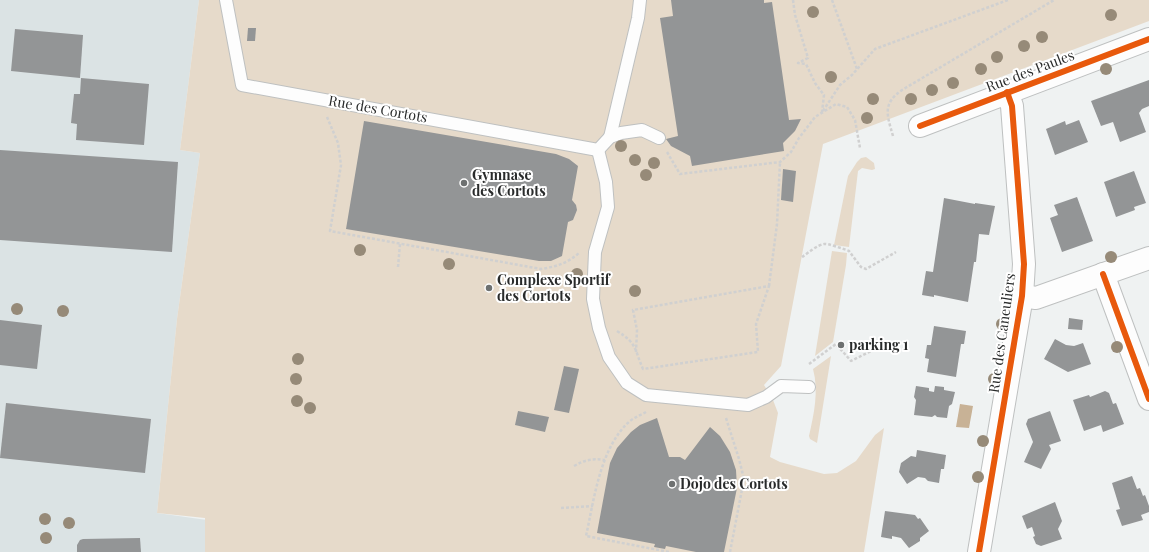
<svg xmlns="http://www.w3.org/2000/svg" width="1149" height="552" viewBox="0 0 1149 552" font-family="'Playfair Display',serif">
<rect width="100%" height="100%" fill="#eff2f2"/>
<polygon fill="#dbe3e4" points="0,0 199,0 180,150 200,153 177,319 157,513 207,520 206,552 0,552"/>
<g fill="#e6daca">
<polygon points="199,0 1149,0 1149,21 823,144 781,366 764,385 773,400 778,413 770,457 780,462 824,474 837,473 856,461 875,435 884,428 864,552 205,552 205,518 157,513 177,319 200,153 180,150"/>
<polygon points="866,157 874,163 875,169 872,170 862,168 858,171 849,247 834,245 848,176 857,162 861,158"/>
<polygon points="832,251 847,253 846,265 833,342 815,356"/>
<path d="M 831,356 L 817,443 L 810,439 L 809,436 C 814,414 819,391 813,369 Z"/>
</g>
<polygon fill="#c8b296" points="960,404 973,406 969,428 956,427"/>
<g fill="#939596">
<polygon points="671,0 764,0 764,3 772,2 789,120 801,119 795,131 783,143 784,151 692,166 690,156 671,146 666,139 678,136 660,18 673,16"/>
<polygon points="248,28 256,28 255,41 247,41"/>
<polygon points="15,29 83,35 80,78 11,71"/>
<polygon points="81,78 149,84 144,145 76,140 77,124 71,123 74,94 80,94"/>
<polygon points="1149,80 1149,106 1142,109 1139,113 1146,132 1120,142 1113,122 1101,126 1091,101"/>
<polygon points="1079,120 1088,142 1055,155 1046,129 1065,121 1066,125"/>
<polygon points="364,121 556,154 569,159 578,166 572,200 576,205 577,210 573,220 568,222 562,256 551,261 539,261 346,229"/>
<polygon points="0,150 178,162 172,252 0,240"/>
<polygon points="783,169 796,171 793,202 781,200"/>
<polygon points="1134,171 1146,203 1134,207 1135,210 1116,217 1104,182"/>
<polygon points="1077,197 1093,241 1062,252 1050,218 1058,215 1054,205"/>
<polygon points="944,198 975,204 975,203 995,206 989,235 979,234 976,262 974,262 968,302 934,295 934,297 922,295 926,271 933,272"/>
<polygon points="1069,318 1083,320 1082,330 1068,329"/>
<polygon points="0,320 42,325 37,369 0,365"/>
<polygon points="934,326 966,331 964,344 961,344 956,377 927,372 929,359 925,358 927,345 931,345"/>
<polygon points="1055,339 1066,345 1074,346 1083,343 1091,364 1068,372 1044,359"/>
<polygon points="564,366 579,369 569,413 554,410"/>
<polygon points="916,386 929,388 929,391 934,392 935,386 944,387 944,390 955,392 952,404 949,406 947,418 937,417 935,415 932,417 914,415 916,400 914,397"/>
<polygon points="1105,391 1109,393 1113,404 1116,403 1124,424 1103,432 1101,425 1084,431 1073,400 1089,395 1090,397"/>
<polygon points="6,403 151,419 145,473 0,458"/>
<polygon points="518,411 549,417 545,432 515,425"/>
<polygon points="1050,411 1061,441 1049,445 1051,449 1041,469 1024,462 1033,442 1026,424 1028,419"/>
<polygon points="657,418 669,457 680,457 685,460 710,427 720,436 730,452 736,470 737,488 724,552 696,552 666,546 665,549 654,547 655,544 597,533 610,463 617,448 631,432 640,425"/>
<polygon points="917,450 946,455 944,469 941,469 939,483 928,481 925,478 918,477 907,484 899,472 901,463 911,456 916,457"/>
<polygon points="1132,476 1137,489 1140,488 1143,496 1145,495 1149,506 1149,512 1141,515 1143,520 1122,526 1116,510 1120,509 1112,483"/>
<polygon points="1055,502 1062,521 1058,529 1062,539 1041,546 1036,544 1033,537 1035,536 1032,527 1027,529 1022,516"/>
<polygon points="885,511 915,515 918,519 920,518 929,531 920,538 920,541 909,548 901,538 892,536 892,539 881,537"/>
<polygon points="140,538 141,552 77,552 77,545 80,540 83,539"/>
</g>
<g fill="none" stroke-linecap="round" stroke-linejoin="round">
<g stroke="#bec0c0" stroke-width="14">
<g id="lane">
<polyline points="226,0 242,85 598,150 610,137 621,133 642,130 659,138"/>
<polyline points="610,137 638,18 640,0"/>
<polyline points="598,150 606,182 608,207 595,252 593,299 599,328 609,357 627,383 646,395 748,405 766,397 781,386 809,387"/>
</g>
</g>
<g stroke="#bec0c0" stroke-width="24">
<g id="street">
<polyline points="920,126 1149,39"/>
<polyline points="1103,274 1149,399"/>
<polyline points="1022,296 1036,298 1149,258"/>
<polyline points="979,552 1022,296 1024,264 1012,106 1007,92"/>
</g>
</g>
<g stroke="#d0d0d0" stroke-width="2.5" stroke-dasharray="3 2" stroke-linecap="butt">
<polyline points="793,0 795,15 808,58 798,63 806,64 815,83 824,95 822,112"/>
<polyline points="832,0 857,69"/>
<polyline points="823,111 840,85 852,75 875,49 1008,0"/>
<path d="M 327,117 L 338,143 L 341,165 L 330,231 L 541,269 C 555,267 568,263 579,253"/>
<path d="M 893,136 C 887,115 882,104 902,90 L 1054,0"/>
<polyline points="667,152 680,174 780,162 791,152 799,138 815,117 836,104 847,107 855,120 860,148"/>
<path d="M 802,257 C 808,253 817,245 824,244 C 827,243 844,249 849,251 L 861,267 L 866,269 L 896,252"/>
<polyline points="398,267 400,244"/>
<polyline points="769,286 777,224 780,162"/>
<path d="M 617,331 C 638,344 634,349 643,369 L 758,352 L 756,324 L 769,286 L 633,310 L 637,330 L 636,352"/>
<polyline points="809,364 836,344 851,361 883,345"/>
<path d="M 646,412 C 641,415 635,417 630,421 C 600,447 594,500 586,536 L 669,552"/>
<polyline points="726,418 739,459 744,479 730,552"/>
<path d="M 574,466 C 585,460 592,458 605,460"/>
<polyline points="561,508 593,506"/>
</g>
<use href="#lane" stroke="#fdfdfd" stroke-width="12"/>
<use href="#street" stroke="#fdfdfd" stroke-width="22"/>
<g stroke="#fff" stroke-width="8">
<g id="cycleway">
<polyline points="920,126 1149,39"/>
<polyline points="1103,274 1149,399"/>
<polyline points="979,552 1022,296 1024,264 1012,106 1007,92"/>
</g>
</g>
<use href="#cycleway" stroke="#e8590c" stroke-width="6"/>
</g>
<g fill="#968a78">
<circle cx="813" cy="12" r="6"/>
<circle cx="1111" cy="15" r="6"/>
<circle cx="1042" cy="37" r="6"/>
<circle cx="1024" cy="46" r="6"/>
<circle cx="997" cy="57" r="6"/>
<circle cx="981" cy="69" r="6"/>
<circle cx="1106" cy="69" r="6"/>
<circle cx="831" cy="77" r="6"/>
<circle cx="953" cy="83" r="6"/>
<circle cx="932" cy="90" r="6"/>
<circle cx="873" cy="99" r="6"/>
<circle cx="911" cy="99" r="6"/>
<circle cx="867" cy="118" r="6"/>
<circle cx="621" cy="146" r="6"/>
<circle cx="635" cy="160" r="6"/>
<circle cx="654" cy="163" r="6"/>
<circle cx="646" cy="175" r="6"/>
<circle cx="360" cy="250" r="6"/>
<circle cx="1111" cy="257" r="6"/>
<circle cx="449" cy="264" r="6"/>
<circle cx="577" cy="274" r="6"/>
<circle cx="635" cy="291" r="6"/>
<circle cx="17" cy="309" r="6"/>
<circle cx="63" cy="311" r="6"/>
<circle cx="1002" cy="324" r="6"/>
<circle cx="1117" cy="347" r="6"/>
<circle cx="298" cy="359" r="6"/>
<circle cx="296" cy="379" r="6"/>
<circle cx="994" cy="379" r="6"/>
<circle cx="297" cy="401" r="6"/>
<circle cx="310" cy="408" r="6"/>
<circle cx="983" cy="441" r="6"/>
<circle cx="978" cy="477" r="6"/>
<circle cx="45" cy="519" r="6"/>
<circle cx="69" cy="523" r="6"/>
<circle cx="46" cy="538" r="6"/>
</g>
<g fill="#6e7171" stroke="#fff" stroke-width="1.5">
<circle cx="464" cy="183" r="4"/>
<circle cx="489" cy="288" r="4"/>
<circle cx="841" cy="345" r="4"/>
<circle cx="672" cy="484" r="4"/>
</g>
<g text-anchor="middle" stroke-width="4" stroke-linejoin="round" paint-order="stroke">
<g font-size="14" fill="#292b2b" stroke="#fff">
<text transform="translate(1030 71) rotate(-21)" y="5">Rue des Paules</text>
<text transform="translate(378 109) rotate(10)" y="5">Rue des Cortots</text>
<text transform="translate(1002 333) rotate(-82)" y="5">Rue des Caneuliers</text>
</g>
<g font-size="14" font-weight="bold" fill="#292b2b" stroke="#fff" text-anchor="start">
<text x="472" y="180">Gymnase<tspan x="472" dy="16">des Cortots</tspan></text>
<text x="497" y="285">Complexe Sportif<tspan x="497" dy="16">des Cortots</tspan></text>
<text x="849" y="350">parking 1</text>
<text x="680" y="489">Dojo des Cortots</text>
</g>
</g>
</svg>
